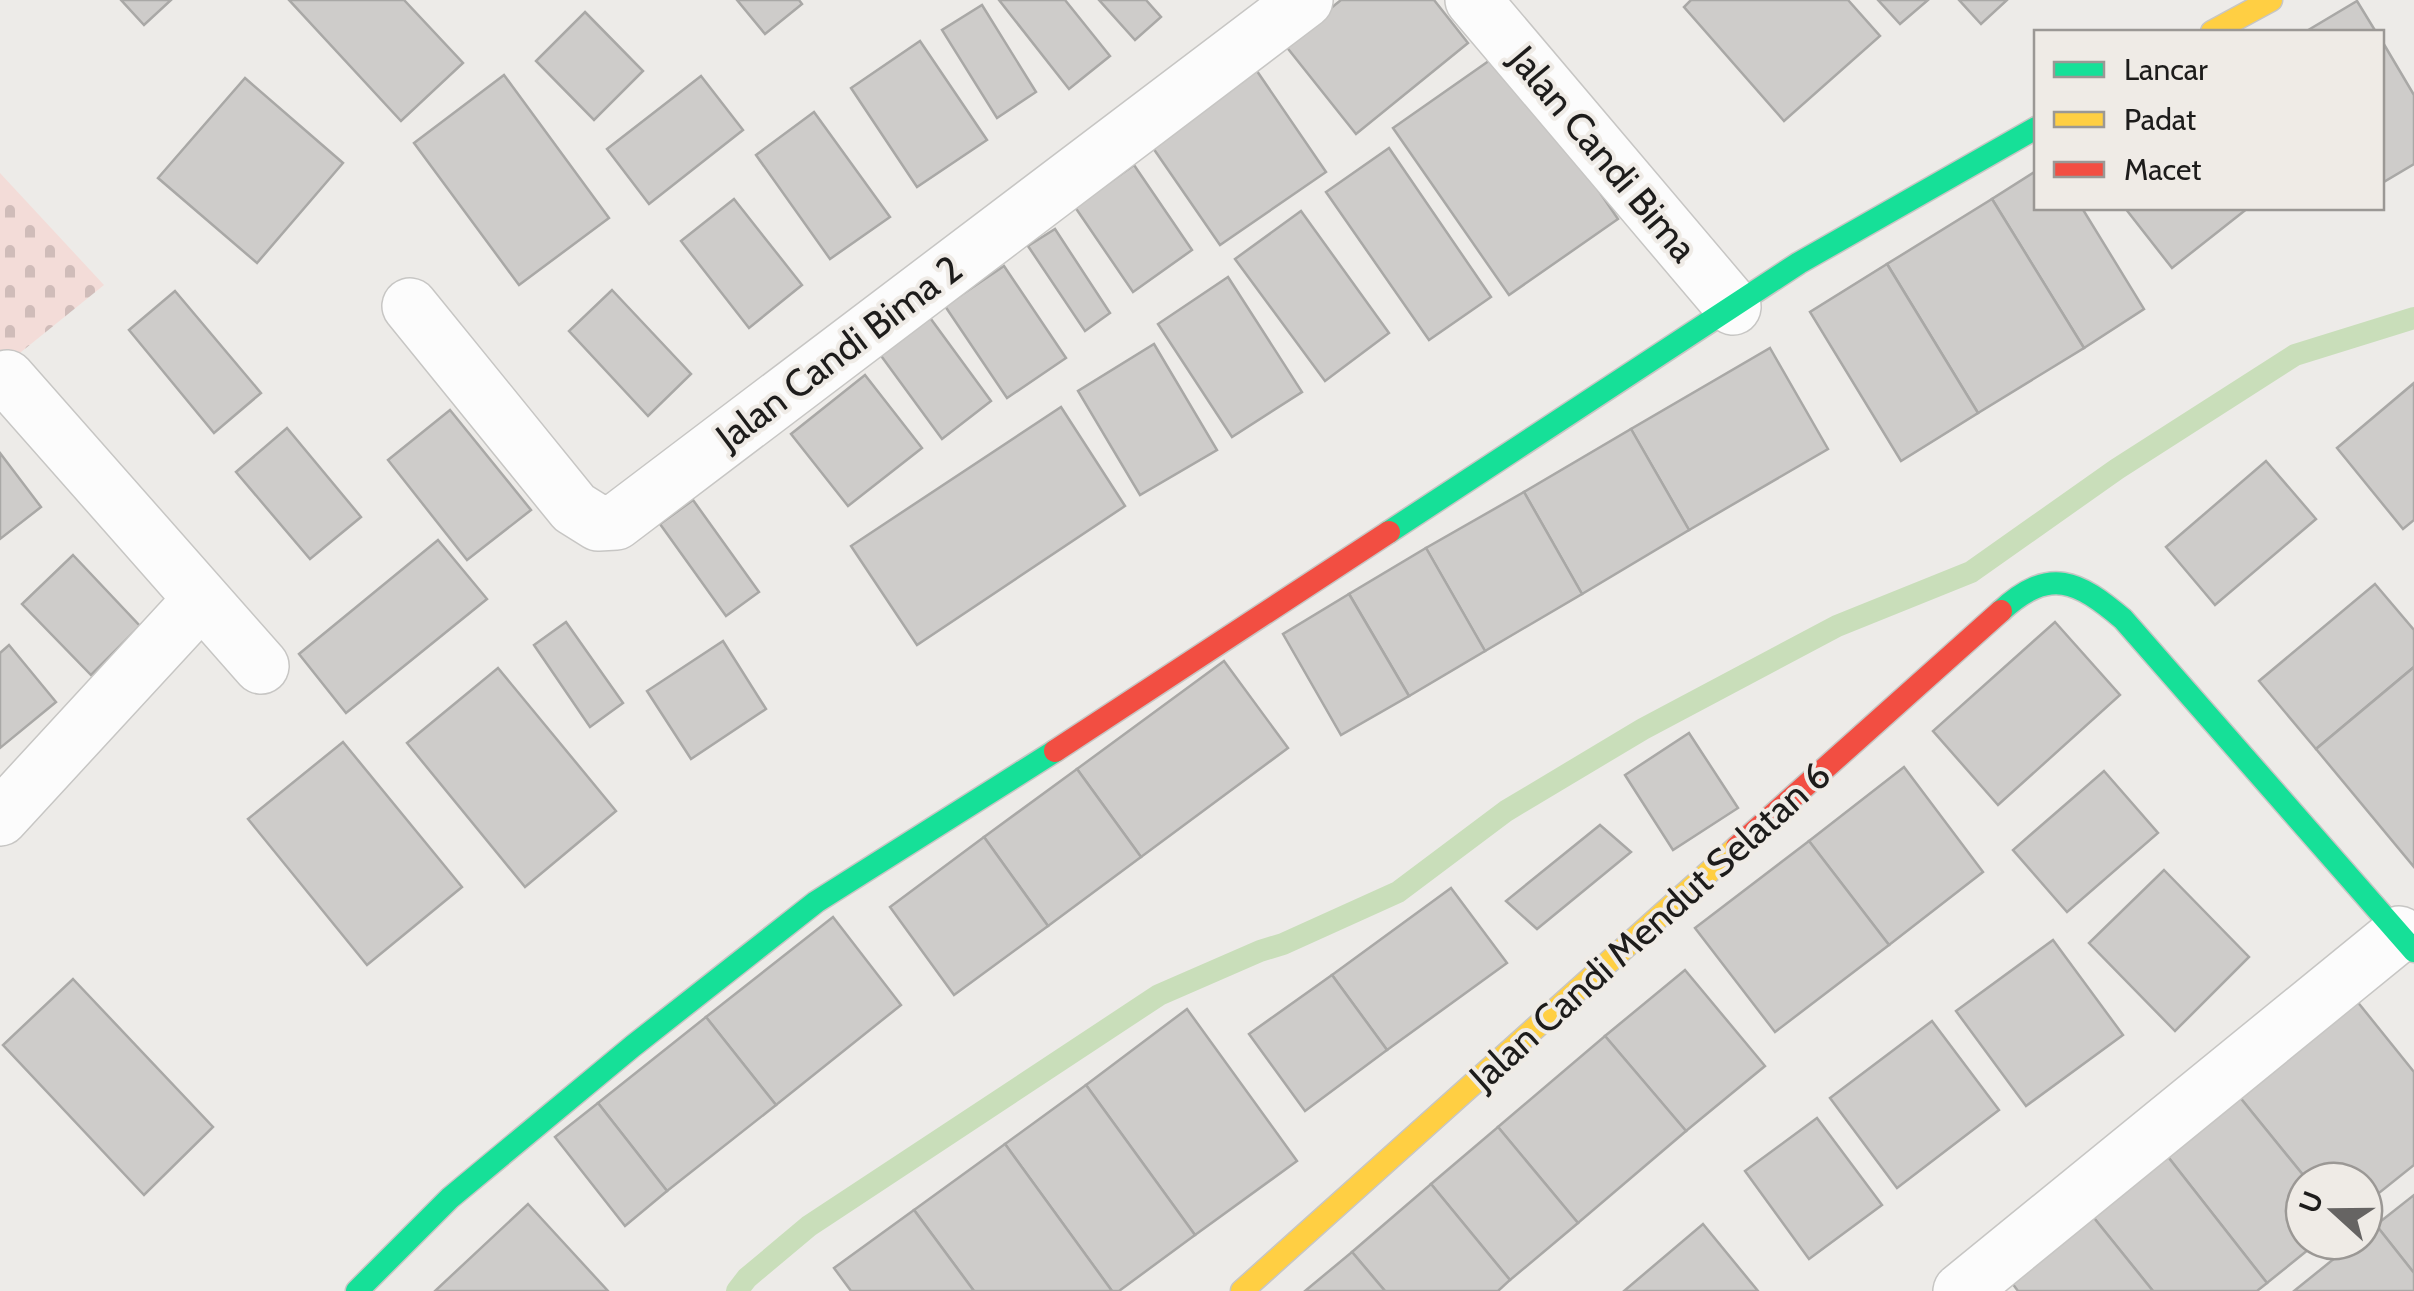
<svg xmlns="http://www.w3.org/2000/svg" width="2414" height="1291" viewBox="0 0 2414 1291" font-family="Cabin,sans-serif">
<defs>
<pattern id="cemetery-stones" width="16" height="16" patternUnits="userSpaceOnUse" patternTransform="scale(2.5)"><rect width="16" height="16" fill="#f3dcd8"/><path d="M2 7V4a2 2 0 0 1 4 0v3zM10 15v-3a2 2 0 0 1 4 0v3z" fill="#d0bcb9"/></pattern>
</defs>
<rect width="100%" height="100%" fill="#edebe8"/>
<polygon fill="url(#cemetery-stones)" points="0,173 104,285 0,369"/>
<g fill="none" stroke-linecap="round" stroke-linejoin="round">
<polyline stroke="#c9deba" stroke-width="22" points="737,1291 747,1278 809,1226 1159,995 1260,951 1283,944 1398,892 1506,811 1643,729 1837,626 1971,572 2117,469 2295,355 2414,318"/>
</g>
<g fill="#ceccca" stroke="#a9a8a6" stroke-width="2.5">
<polygon points="121,0 171,0 144,25"/>
<polygon points="289,0 404,0 463,63 401,121"/>
<polygon points="737,0 799,0 802,4 765,34"/>
<polygon points="999,0 1065,0 1110,56 1069,89"/>
<polygon points="1099,0 1146,0 1161,17 1135,40"/>
<polygon points="1341,0 1434,0 1468,43 1356,134 1285,45"/>
<polygon points="1691,0 1848,0 1880,36 1784,121 1684,7"/>
<polygon points="1878,0 1928,0 1900,24"/>
<polygon points="1959,0 2007,0 1981,24"/>
<polygon points="2357,1 2376,32 2305,32"/>
<polygon points="982,5 1036,92 997,118 942,30"/>
<polygon points="585,12 643,71 594,120 536,61"/>
<polygon points="920,41 987,140 917,187 851,88"/>
<polygon points="2382,41 2414,95 2414,164 2382,183"/>
<polygon points="1503,51 1618,219 1509,295 1393,128"/>
<polygon points="1248,58 1326,172 1220,245 1142,132"/>
<polygon points="504,75 609,218 519,285 414,143"/>
<polygon points="701,76 743,130 649,204 607,149"/>
<polygon points="245,78 343,163 257,263 158,178"/>
<polygon points="814,112 890,217 830,259 756,155"/>
<polygon points="1389,148 1491,297 1429,340 1326,192"/>
<polygon points="1134,165 1192,250 1133,292 1075,207"/>
<polygon points="2036,171 2036,208 2082,208 2144,309 2084,348 1992,199"/>
<polygon points="734,199 802,285 749,328 681,241"/>
<polygon points="1992,199 2084,348 1978,413 1887,264"/>
<polygon points="2125,208 2248,208 2172,268"/>
<polygon points="1301,211 1389,333 1325,381 1235,259"/>
<polygon points="1055,229 1110,313 1085,331 1028,246"/>
<polygon points="1887,264 1978,413 1901,461 1810,312"/>
<polygon points="1004,266 1066,358 1007,398 945,306"/>
<polygon points="1228,277 1302,392 1232,437 1158,324"/>
<polygon points="612,290 691,374 648,416 569,331"/>
<polygon points="175,291 261,393 214,433 129,330"/>
<polygon points="928,315 991,401 942,439 879,353"/>
<polygon points="1154,344 1217,450 1140,495 1078,391"/>
<polygon points="1770,348 1828,449 1689,530 1631,429"/>
<polygon points="865,375 922,448 848,506 791,434"/>
<polygon points="2414,383 2414,520 2403,529 2337,448"/>
<polygon points="1061,407 1125,506 917,645 851,546"/>
<polygon points="450,410 531,510 467,560 388,460"/>
<polygon points="287,428 361,517 310,559 236,472"/>
<polygon points="1631,429 1689,530 1582,594 1524,492"/>
<polygon points="0,453 41,507 0,539"/>
<polygon points="2266,461 2316,519 2215,605 2166,547"/>
<polygon points="1524,492 1582,594 1485,651 1426,548"/>
<polygon points="693,500 759,592 726,616 660,524"/>
<polygon points="438,540 487,599 346,713 299,654"/>
<polygon points="1426,548 1485,651 1409,696 1349,594"/>
<polygon points="73,555 140,626 91,675 22,604"/>
<polygon points="2375,584 2414,630 2414,667 2316,749 2259,681"/>
<polygon points="1349,594 1409,696 1341,735 1283,634"/>
<polygon points="566,622 623,703 590,727 534,645"/>
<polygon points="2055,622 2120,695 1998,805 1933,731"/>
<polygon points="723,641 766,709 691,759 647,691"/>
<polygon points="9,645 56,702 0,748 0,653"/>
<polygon points="1224,661 1288,748 1141,857 1077,769"/>
<polygon points="2414,667 2414,867 2316,749"/>
<polygon points="498,668 616,811 525,887 407,743"/>
<polygon points="1689,733 1738,808 1673,850 1625,775"/>
<polygon points="343,742 462,887 367,965 248,819"/>
<polygon points="1904,767 1983,872 1889,945 1809,841"/>
<polygon points="1077,769 1141,857 1048,926 984,837"/>
<polygon points="2104,771 2158,833 2067,912 2013,850"/>
<polygon points="1600,825 1631,852 1537,929 1506,901"/>
<polygon points="984,837 1048,926 954,995 890,907"/>
<polygon points="1809,841 1889,945 1775,1032 1695,928"/>
<polygon points="2164,870 2249,957 2175,1031 2089,943"/>
<polygon points="1451,888 1507,963 1387,1050 1332,975"/>
<polygon points="833,917 901,1005 776,1105 706,1017"/>
<polygon points="2053,940 2123,1035 2026,1106 1956,1011"/>
<polygon points="1685,970 1765,1066 1686,1131 1605,1036"/>
<polygon points="1332,975 1387,1050 1305,1111 1249,1034"/>
<polygon points="73,979 213,1127 144,1195 3,1045"/>
<polygon points="2356,1000 2414,1072 2414,1165 2364,1205 2364,1181 2308,1181 2238,1095"/>
<polygon points="1187,1009 1297,1161 1195,1235 1086,1085"/>
<polygon points="706,1017 776,1105 667,1191 598,1103"/>
<polygon points="1932,1021 1999,1110 1897,1188 1830,1098"/>
<polygon points="1605,1036 1686,1131 1578,1223 1498,1127"/>
<polygon points="1086,1085 1195,1235 1119,1291 1112,1291 1005,1144"/>
<polygon points="2238,1095 2308,1181 2304,1181 2304,1241 2319,1241 2267,1283 2165,1153"/>
<polygon points="598,1103 667,1191 625,1226 555,1137"/>
<polygon points="1817,1118 1882,1205 1809,1259 1745,1171"/>
<polygon points="1498,1127 1578,1223 1510,1280 1431,1184"/>
<polygon points="1005,1144 1112,1291 974,1291 914,1210"/>
<polygon points="2165,1153 2267,1283 2257,1291 2153,1291 2090,1213"/>
<polygon points="1431,1184 1510,1280 1498,1291 1385,1291 1352,1252"/>
<polygon points="2414,1195 2414,1273 2376,1225"/>
<polygon points="528,1204 608,1291 435,1291"/>
<polygon points="914,1210 974,1291 851,1291 834,1268"/>
<polygon points="2090,1213 2153,1291 2018,1291 2009,1279"/>
<polygon points="1703,1224 1758,1291 1624,1291"/>
<polygon points="2376,1225 2414,1273 2414,1291 2294,1291 2356,1241 2364,1241 2364,1235"/>
<polygon points="1352,1252 1385,1291 1305,1291"/>
</g>
<g fill="none" stroke-linecap="round" stroke-linejoin="round">
<g stroke="#c7c6c4" stroke-width="58">
<g id="street">
<polyline points="1473,0 1733,307"/>
<polyline points="410,306 574,508 598,523 616,522 1305,0"/>
<polyline points="7,378 261,666"/>
<polyline points="0,818 201,600"/>
<polyline points="1961,1291 2399,934"/>
</g>
</g>
<g stroke="#c7c6c4" stroke-width="25">
<g id="fast">
<polyline points="1389,532 1799,263 2036,128"/>
<path d="M 2001,611 C 2050,566 2078,581 2123,619 L 2414,951"/>
<polyline points="357,1291 450,1198 633,1046 816,902 1055,751"/>
</g>
</g>
<g stroke="#c7c6c4" stroke-width="25">
<g id="slow">
<polyline points="2212,32 2271,0"/>
<polyline points="1242,1291 1737,847"/>
</g>
</g>
<g stroke="#c7c6c4" stroke-width="25">
<g id="jam">
<polyline points="1055,751 1389,532"/>
<polyline points="1737,847 2001,611"/>
</g>
</g>
<use href="#street" stroke="#fcfcfc" stroke-width="55"/>
<use href="#fast" stroke="#16e098" stroke-width="22"/>
<use href="#slow" stroke="#ffcf43" stroke-width="22"/>
<use href="#jam" stroke="#f24e42" stroke-width="22"/>
</g>
<g text-anchor="middle" stroke-width="8" stroke-linejoin="round" paint-order="stroke">
<g font-size="38" fill="#1d1c1b" stroke="#efebe6">
<text transform="translate(1603 154) rotate(50)" y="13">Jalan Candi Bima</text>
<text transform="translate(839 353) rotate(-37)" y="13">Jalan Candi Bima 2</text>
<text transform="translate(1650 926) rotate(-42)" y="13">Jalan Candi Mendut Selatan 6</text>
</g>
</g>
<rect x="2034" y="30" width="350" height="180" fill="#efebe6" stroke="#9b9895" stroke-width="2.5"/>
<rect x="2054" y="62" width="50" height="15" fill="#16e098" stroke="#9b9895" stroke-width="2.5"/>
<text x="2124" y="80" font-size="30" fill="#1d1c1b">Lancar</text>
<rect x="2054" y="112" width="50" height="15" fill="#ffcf43" stroke="#9b9895" stroke-width="2.5"/>
<text x="2124" y="130" font-size="30" fill="#1d1c1b">Padat</text>
<rect x="2054" y="162" width="50" height="15" fill="#f24e42" stroke="#9b9895" stroke-width="2.5"/>
<text x="2124" y="180" font-size="30" fill="#1d1c1b">Macet</text>
<g transform="translate(2334 1211) rotate(291)"><circle r="48" fill="#efebe6" stroke="#9b9895" stroke-width="2.5"/>
<path d="M0-8L18 38L0 25L-18 38Z" fill="#666463"/>
<text y="-15" font-size="28" font-weight="bold" text-anchor="middle" fill="#1d1c1b">U</text>
</g>
</svg>
